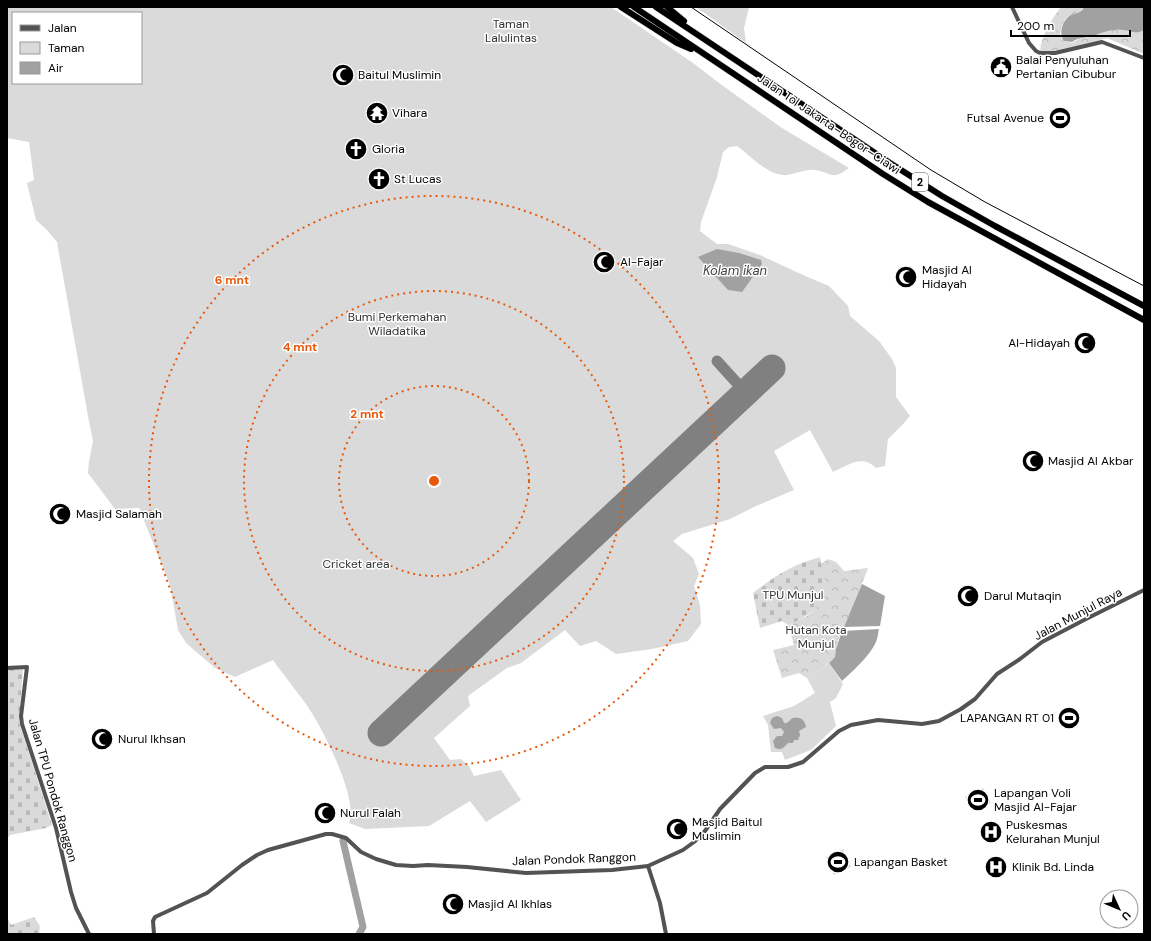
<svg xmlns="http://www.w3.org/2000/svg" width="1151" height="941" viewBox="0 0 1151 941" font-family="'DM Sans',sans-serif">
<defs>
<pattern id="forest-crowns" width="20" height="18" patternUnits="userSpaceOnUse"><rect width="20" height="18" fill="#dadada"/><path d="M2 6a3 3 0 1 1 6 0M12 15a3 3 0 1 1 6 0" fill="none" stroke="#b9b9b9"/></pattern>
<pattern id="cemetery-stones" width="16" height="16" patternUnits="userSpaceOnUse"><rect width="16" height="16" fill="#dadada"/><path d="M2 7V4a2 2 0 0 1 4 0v3zM10 15v-3a2 2 0 0 1 4 0v3z" fill="#b9b9b9"/></pattern>
</defs>
<rect width="100%" height="100%" fill="#fff"/>
<g fill="#dadada" fill-rule="evenodd">
<path d="M 7,7 L 611,7 L 693,63 L 719,83 L 782,128 L 849,168 C 831,181 833,173 815,170 C 805,169 796,174 787,175 C 769,177 751,156 737,146 L 729,147 L 723,152 L 717,177 L 701,222 L 700,231 L 717,244 L 728,244 L 760,255 L 803,275 L 829,286 L 848,306 L 850,316 L 879,341 L 892,359 L 896,368 L 896,397 L 910,416 L 904,423 L 888,439 L 885,466 L 876,468 C 861,454 849,465 833,472 L 810,430 L 774,451 L 794,490 L 756,506 L 730,519 L 682,534 L 673,541 L 693,558 L 699,574 L 694,586 L 700,605 L 701,624 L 688,641 L 652,649 L 616,654 L 596,641 L 580,646 L 565,630 L 521,663 L 507,668 L 468,696 L 470,706 L 434,738 L 450,760 L 461,759 L 469,766 L 474,776 L 501,770 L 521,800 L 486,822 L 470,801 L 429,826 L 365,829 L 349,823 C 358,800 328,741 316,720 C 305,700 286,679 273,660 L 235,677 L 215,668 L 186,643 L 178,630 L 170,585 L 139,508 L 115,509 L 88,473 L 89,461 L 93,441 L 88,416 L 57,242 L 46,229 L 36,220 L 27,183 L 34,180 L 29,142 L 7,138 ZM 13,13 L 141,13 L 141,83 L 13,83 Z"/>
<polygon points="696,7 749,7 744,28 746,43"/>
<polygon points="829,663 843,684 836,698 830,702 836,726 811,750 785,760 782,752 771,752 768,725 763,716 794,706 815,693 807,678 820,671"/>
<polygon points="983,788 991,803 973,811 965,797"/>
<polygon points="843,849 851,867 834,875 826,857"/>
</g>
<g fill="url(#forest-crowns)">
<path d="M 1061,7 L 1084,7 L 1080,12 C 1065,15 1062,21 1060,36 L 1064,41 L 1072,43 L 1079,39 L 1089,37 L 1106,30 L 1124,30 L 1134,33 L 1139,32 L 1144,30 L 1144,54 L 1107,38 C 1085,45 1063,53 1040,51 C 1042,34 1051,20 1061,7 Z"/>
<polygon points="828,559 836,562 844,571 868,568 854,604 838,640 835,657 820,671 807,678 799,673 782,678 773,650 794,645 788,625 807,616 825,599 825,584 821,564"/>
</g>
<g fill="url(#cemetery-stones)">
<path d="M 820,557 L 825,584 L 825,599 C 813,612 804,618 788,625 L 782,621 L 760,628 L 753,593 C 776,575 792,565 820,557 Z"/>
<polygon points="23,668 19,722 52,825 46,828 10,835 7,839 7,669"/>
<polygon points="7,917 11,925 34,917 40,926 39,934 7,934"/>
</g>
<g fill="#a1a1a1">
<path d="M 1084,7 L 1144,7 L 1144,30 C 1134,35 1133,31 1123,30 C 1112,29 1103,32 1093,36 C 1086,38 1078,37 1072,42 L 1064,41 C 1058,33 1063,19 1071,15 C 1077,12 1081,14 1084,7 Z"/>
<polygon points="717,249 739,253 761,260 762,264 742,292 728,290 698,257"/>
<polygon points="862,584 885,596 880,626 844,627"/>
<path d="M 879,629 C 878,632 878,636 877,639 C 873,653 853,671 842,681 L 829,663 L 835,657 L 836,649 L 842,631 Z"/>
<path d="M 777,716 L 782,718 L 784,723 C 788,724 789,720 793,718 C 800,716 805,720 806,727 L 799,731 L 800,735 L 798,740 L 794,740 L 793,743 L 788,743 C 784,747 782,751 775,748 L 773,741 L 777,736 L 782,736 L 784,732 L 781,728 L 774,729 L 770,723 L 772,718 Z"/>
</g>
<g fill="none" stroke-linecap="round" stroke-linejoin="round">
<polyline stroke="#a1a1a1" stroke-width="7" points="343,841 363,927 359,934"/>
<polyline stroke="#808080" stroke-width="11" points="717,361 746,393"/>
<polyline stroke="#808080" stroke-width="27" points="381,733 772,368"/>
<g stroke="#dbdbdb" stroke-width="7">
<g id="highway">
<polyline points="621,7 677,43 691,49"/>
<polyline points="634,7 883,174 928,202 1144,320"/>
<polyline points="656,7 890,163 942,196 995,226 1144,306"/>
<polyline points="667,7 684,21"/>
</g>
</g>
<g stroke="#535353" stroke-width="4">
<polyline points="1012,7 1029,43 1036,51 1040,53 1055,53 1102,42 1144,58"/>
<polyline points="7,668 27,667 21,716 22,724 56,828 71,892 76,908 89,934"/>
<polyline points="648,866 660,903 666,934"/>
<polyline points="154,934 153,921 155,917 207,893 242,865 257,855 268,850 326,834 332,834 346,838 361,852 376,859 396,865 413,866 428,865 467,867 526,873 612,870 648,866 683,850 694,842 705,831 720,809 755,773 765,767 788,767 803,762 839,731 851,725 878,720 922,724 939,721 961,709 975,699 997,674 1020,659 1042,642 1086,619 1144,590"/>
</g>
<use href="#highway" stroke="#000" stroke-width="6"/>
<polyline stroke="#000" stroke-width="1" points="691,7 931,170 985,202 1144,286"/>
</g>
<g fill="none" stroke="#e8590c" stroke-width="2" stroke-dasharray="2 4">
<circle cx="434" cy="481" r="95"/>
<circle cx="434" cy="481" r="190"/>
<circle cx="434" cy="481" r="285"/>
</g>
<defs>
<g id="civic-disc" transform="scale(1.15)"><circle r="9.5" fill="#000" stroke="#fff"/><path d="M-.6-6.5H3V-4.5H.6V-3L4-1V1h2V6H-6V1h2V-1L-.6-3ZM-1.2 2.5V6h2.4V2.5Z" fill="#fff"/></g>
<g id="mosque-disc" transform="scale(1.15)"><circle r="9.5" fill="#000" stroke="#fff"/><path d="M3.5-4.9A6 6 0 1 0 3.5 4.9A5 5 0 1 1 3.5-4.9Z" fill="#fff"/></g>
<g id="temple-disc" transform="scale(1.15)"><circle r="9.5" fill="#000" stroke="#fff"/><path d="M0-6L5-2H3V0L6.5 2.5H4V6H1.5V3h-3V6H-4V2.5H-6.5L-3 0V-2H-5Z" fill="#fff"/></g>
<g id="stadium-disc" transform="scale(1.15)"><circle r="9.5" fill="#000" stroke="#fff"/><path d="M0-5a6.5 5 0 1 0 0 10a6.5 5 0 1 0 0-10ZM-3.5-1.8h7v3.6h-7Z" fill="#fff"/></g>
<g id="church-disc" transform="scale(1.15)"><circle r="9.5" fill="#000" stroke="#fff"/><path d="M-1.2-6h2.4v3.5h3.3v2.4h-3.3V6h-2.4V-.1h-3.3v-2.4h3.3Z" fill="#fff"/></g>
<g id="hospital-disc" transform="scale(1.15)"><circle r="9.5" fill="#000" stroke="#fff"/><path d="M-5-5h3v3.5h4V-5h3V5h-3V1.5h-4V5h-3Z" fill="#fff"/></g>
</defs>
<g fill-rule="evenodd">
<use href="#civic-disc" x="1001" y="67"/>
<use href="#mosque-disc" x="343" y="75"/>
<use href="#temple-disc" x="377" y="113"/>
<use href="#stadium-disc" x="1060" y="118"/>
<use href="#church-disc" x="356" y="149"/>
<use href="#church-disc" x="379" y="179"/>
<use href="#mosque-disc" x="604" y="262"/>
<use href="#mosque-disc" x="906" y="277"/>
<use href="#mosque-disc" x="1085" y="343"/>
<use href="#mosque-disc" x="1033" y="461"/>
<use href="#mosque-disc" x="60" y="514"/>
<use href="#mosque-disc" x="968" y="596"/>
<use href="#stadium-disc" x="1069" y="718"/>
<use href="#mosque-disc" x="102" y="739"/>
<use href="#stadium-disc" x="978" y="800"/>
<use href="#mosque-disc" x="325" y="813"/>
<use href="#mosque-disc" x="677" y="829"/>
<use href="#hospital-disc" x="991" y="832"/>
<use href="#stadium-disc" x="838" y="862"/>
<use href="#hospital-disc" x="996" y="867"/>
<use href="#mosque-disc" x="453" y="904"/>
</g>
<g text-anchor="middle" stroke-width="3" stroke-linejoin="round" paint-order="stroke">
<rect fill="#fff" stroke="#4c4c4c" stroke-width="1" x="912" y="173" width="16" height="18" rx="3"/>
<g font-size="11" font-weight="bold" fill="#000">
<text x="920" y="186">2</text>
</g>
<g font-size="12" fill="#313131" stroke="#fff">
<text x="511" y="28">Taman<tspan x="511" dy="14">Lalulintas</tspan></text>
<text x="397" y="321">Bumi Perkemahan<tspan x="397" dy="14">Wiladatika</tspan></text>
<text x="356" y="568">Cricket area</text>
<text x="793" y="599">TPU Munjul</text>
<text x="816" y="634">Hutan Kota<tspan x="816" dy="14">Munjul</tspan></text>
</g>
<g font-size="12" fill="#000" stroke="#fff" text-anchor="start">
<text x="1016" y="64">Balai Penyuluhan<tspan x="1016" dy="14">Pertanian Cibubur</tspan></text>
<text x="358" y="79">Baitul Muslimin</text>
<text x="392" y="117">Vihara</text>
<text x="1044" y="122" text-anchor="end">Futsal Avenue</text>
<text x="372" y="153">Gloria</text>
<text x="394" y="183">St Lucas</text>
<text x="620" y="266">Al-Fajar</text>
<text x="922" y="274">Masjid Al<tspan x="922" dy="14">Hidayah</tspan></text>
<text x="1070" y="347" text-anchor="end">Al-Hidayah</text>
<text x="1048" y="465">Masjid Al Akbar</text>
<text x="76" y="518">Masjid Salamah</text>
<text x="984" y="600">Darul Mutaqin</text>
<text x="1054" y="722" text-anchor="end">LAPANGAN RT 01</text>
<text x="118" y="743">Nurul Ikhsan</text>
<text x="994" y="797">Lapangan Voli<tspan x="994" dy="14">Masjid Al-Fajar</tspan></text>
<text x="340" y="817">Nurul Falah</text>
<text x="692" y="826">Masjid Baitul<tspan x="692" dy="14">Muslimin</tspan></text>
<text x="1006" y="829">Puskesmas<tspan x="1006" dy="14">Kelurahan Munjul</tspan></text>
<text x="854" y="866">Lapangan Basket</text>
<text x="1012" y="871">Klinik Bd. Linda</text>
<text x="468" y="908">Masjid Al Ikhlas</text>
</g>
<g font-size="12" fill="#000" stroke="#fff">
<text transform="translate(829 124) rotate(34)" y="4">Jalan Tol Jakarta–Bogor–Ciawi</text>
<text transform="translate(1078 614) rotate(-28)" y="4">Jalan Munjul Raya</text>
<text transform="translate(53 790) rotate(74)" y="4">Jalan TPU Pondok Ranggon</text>
<text transform="translate(574 859) rotate(-2)" y="4">Jalan Pondok Ranggon</text>
</g>
<g font-size="13" font-style="italic" fill="#424242" stroke="#fff">
<text x="735" y="275">Kolam ikan</text>
</g>
</g>
<circle cx="434" cy="481" r="6" fill="#e8590c" stroke="#fff" stroke-width="2"/>
<g font-size="12" text-anchor="middle" font-weight="bold" fill="#e8590c" stroke="#fff" stroke-width="3" stroke-linejoin="round" paint-order="stroke">
<text x="232" y="284">6 mnt</text>
<text x="300" y="351">4 mnt</text>
<text x="367" y="418">2 mnt</text>
</g>
<rect width="1151" height="941" fill="none" stroke="#000000" stroke-width="16"/>
<rect x="12" y="12" width="130" height="72" fill="#ffffff" stroke="#999999"/>
<rect x="20" y="25" width="20" height="6" fill="#535353" stroke="#999999"/>
<text x="48" y="32" font-size="12" fill="#000000">Jalan</text>
<rect x="20" y="42" width="20" height="12" fill="#dadada" stroke="#999999"/>
<text x="48" y="52" font-size="12" fill="#000000">Taman</text>
<rect x="20" y="62" width="20" height="12" fill="#a1a1a1" stroke="#999999"/>
<text x="48" y="72" font-size="12" fill="#000000">Air</text>
<g transform="translate(1119 909) rotate(134)"><circle r="19" fill="#ffffff" stroke="#999999"/>
<path d="M0-3L7 15L0 10L-7 15Z" fill="#000000"/>
<text y="-6" font-size="11" font-weight="bold" text-anchor="middle" fill="#000000">U</text>
</g>
<path d="M1011 30v6h119v-6" fill="none" stroke="#000000" stroke-width="2"/>
<text x="1017" y="30" font-size="12" fill="#000000" stroke="#ffffff" stroke-width="3" paint-order="stroke">200 m</text>
</svg>
